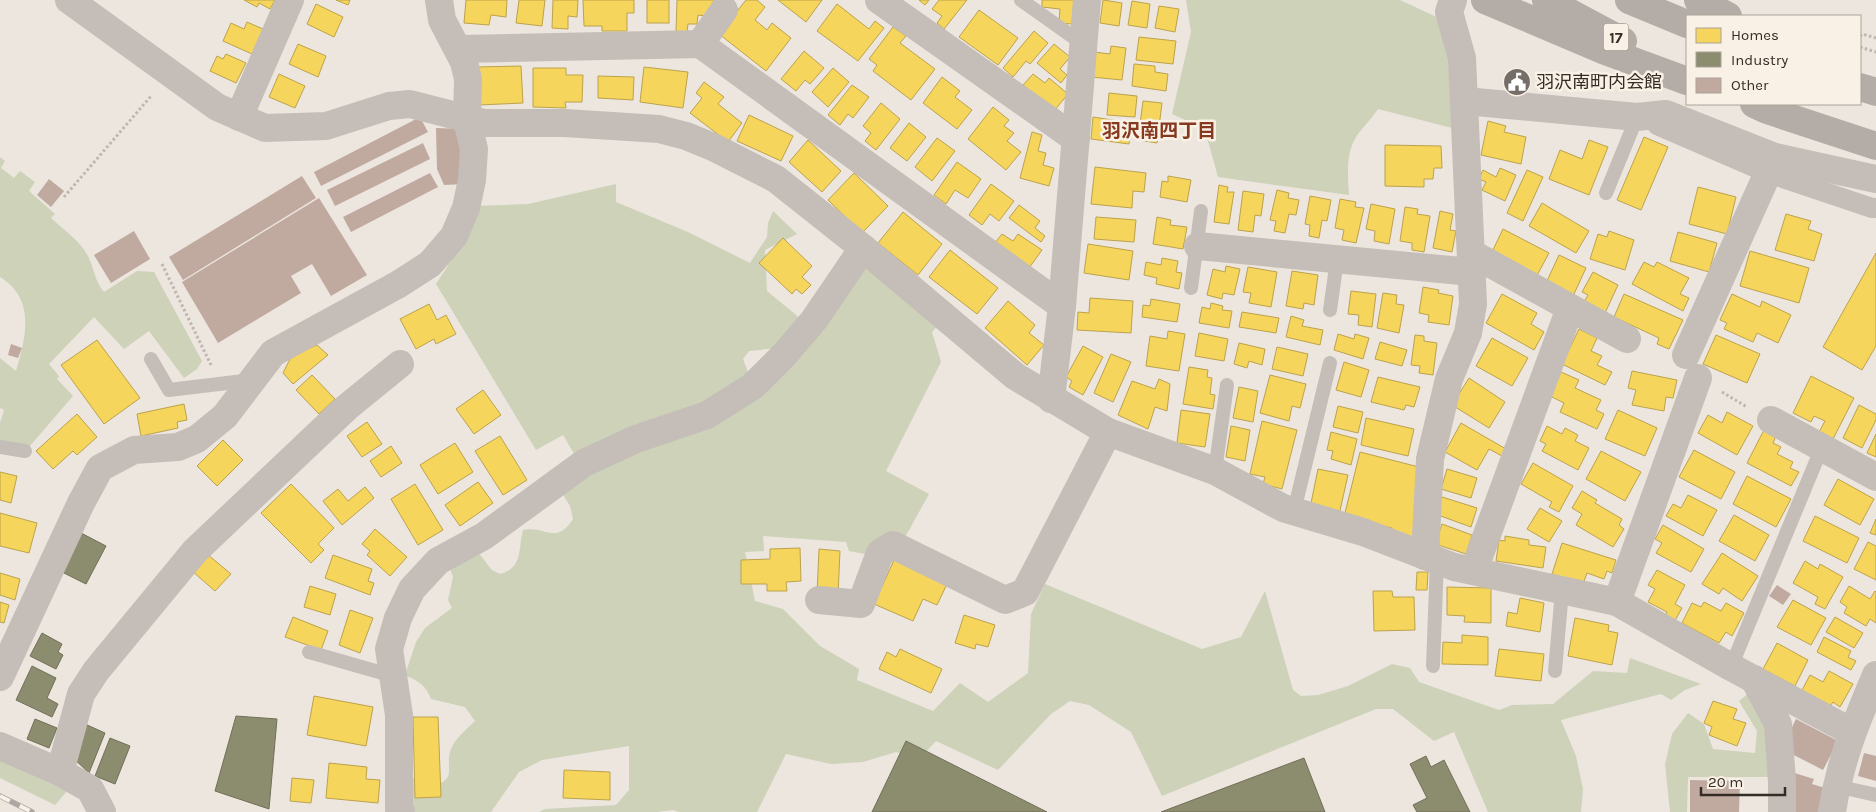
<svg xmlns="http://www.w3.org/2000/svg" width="1876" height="812" viewBox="0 0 1876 812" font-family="Karla,'Noto Sans JP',sans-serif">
<rect width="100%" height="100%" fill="#ece6df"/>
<g fill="#cdd2b8">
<path d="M 1186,0 L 1400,0 L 1443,20 L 1452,60 L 1452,128 L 1378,109 C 1372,118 1365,125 1358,134 C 1345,152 1348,175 1349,195 L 1218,177 L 1208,141 L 1194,124 L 1172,114 L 1191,32 Z"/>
<path d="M 0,157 L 5,161 L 1,168 L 14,178 L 20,171 L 35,182 L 29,191 L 55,214 L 51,218 C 64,230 80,241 88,256 C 94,268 95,282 104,292 L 137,271 L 154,272 L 202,361 L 197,369 L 184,378 L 149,331 L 124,349 L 94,317 L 49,364 L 59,376 L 57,379 L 73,396 L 29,447 L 0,443 L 0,423 L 4,410 L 0,408 L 0,358 L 16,371 C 26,337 36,299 0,277 Z"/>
<polygon points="616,184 616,202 688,232 750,263 767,237 768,223 773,211 797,234 765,250 767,291 801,319 777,348 749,351 743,359 748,372 736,388 576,457 563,435 536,450 436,284 456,253 476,206 528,204"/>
<path d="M 867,256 L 943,320 L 932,332 L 941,362 L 886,471 L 929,494 L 903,541 L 870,555 L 849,551 L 846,542 L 763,536 L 764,551 L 745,552 L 755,601 L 783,609 L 820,646 L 859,669 L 857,680 L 933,711 L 960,683 L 988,702 L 1028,673 L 1031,614 L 1045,584 L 1202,649 L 1241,637 L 1265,591 L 1293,690 L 1301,696 L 1318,695 L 1348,686 L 1392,664 L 1410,668 L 1419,682 L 1499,710 L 1512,705 L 1553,704 L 1593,671 L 1627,673 L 1630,658 L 1701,684 L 1685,690 L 1671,700 L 1661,694 L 1561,720 L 1576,756 L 1583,789 L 1581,812 L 1488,812 L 1454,732 L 1434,741 L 1393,709 L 1376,709 L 1162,796 L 1131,732 L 1089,705 L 1070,701 L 1051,714 L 998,770 L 936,741 L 919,759 L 896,752 L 863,762 L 831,764 L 786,754 L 757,812 L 679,812 L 673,810 L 656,812 L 539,812 L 545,809 L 616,805 L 629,790 L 629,746 L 542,760 L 519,772 L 491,812 L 414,812 L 411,809 L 408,781 L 416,777 L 427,786 C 463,782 441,765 453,745 C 458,736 467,729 475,721 L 465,707 L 431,699 C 426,685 418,681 405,675 L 416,642 L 425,628 L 452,608 L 448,600 L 453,577 L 449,565 L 477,551 L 492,570 L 500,574 C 523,568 518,550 523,530 C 545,525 556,546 573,519 L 570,506 L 560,490 L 600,465 L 700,428 Z"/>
<polygon points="1749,693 1769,726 1772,777 1688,777 1687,812 1670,812 1665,764 1672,734 1688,713 1704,724 1713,749 1755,753 1757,731 1739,701"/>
<polygon points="0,756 68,790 55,805 0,778"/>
</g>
<g fill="#f6d55c" stroke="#bca24c">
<polygon points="244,0 275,0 270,9 259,3 257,7"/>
<polygon points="336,0 350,0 348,5"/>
<polygon points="466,0 507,0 506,17 491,15 489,25 464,23"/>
<polygon points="519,0 545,0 542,26 516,23"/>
<polygon points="553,0 578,0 577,17 568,16 568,29 552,28"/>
<polygon points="583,0 634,0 634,13 627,13 627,31 602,31 602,26 584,26"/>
<rect x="647" y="0" width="22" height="23"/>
<polygon points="677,0 716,0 706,16 698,15 697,24 688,24 687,32 676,32"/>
<polygon points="746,0 757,0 765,7 755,20 767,30 772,23 791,38 766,71 719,34"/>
<polygon points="778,0 822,0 806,22"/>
<polygon points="919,0 929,0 925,5"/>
<polygon points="939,0 967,0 944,29 937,23 942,16 932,9"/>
<polygon points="1042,0 1074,0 1072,24 1059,23 1060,9 1042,7"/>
<polygon points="1103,0 1122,3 1119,26 1100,23"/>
<polygon points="1132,1 1150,4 1147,28 1128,25"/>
<polygon points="316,4 343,17 334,37 307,24"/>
<polygon points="837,4 869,29 875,21 884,28 858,61 817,31"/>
<polygon points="1159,6 1179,9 1175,32 1155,28"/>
<polygon points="979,10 1018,38 998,65 959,37"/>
<polygon points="247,22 263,29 252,54 223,41 231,23 244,29"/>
<polygon points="893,27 906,36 900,43 935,69 911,100 873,71 877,65 869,59"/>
<polygon points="1034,31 1048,43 1030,64 1026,61 1013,77 1003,68"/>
<polygon points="1139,37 1176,41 1173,64 1136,60"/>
<polygon points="298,44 326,56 318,77 289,64"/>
<polygon points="1054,44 1070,57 1060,69 1067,75 1061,83 1037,63"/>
<polygon points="1111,46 1126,48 1122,80 1091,77 1094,52 1110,54"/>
<polygon points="804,51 824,68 810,84 805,80 796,91 781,79"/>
<polygon points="226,54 246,63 236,83 210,71 217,56 223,59"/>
<polygon points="1134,64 1155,66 1155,72 1168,74 1166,91 1132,86"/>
<polygon points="521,66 523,103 479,105 477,67"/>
<polygon points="644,67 688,72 683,108 640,102"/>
<polygon points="533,68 566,68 566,75 583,75 582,102 565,102 566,108 533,107"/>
<polygon points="833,68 849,82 828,107 812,92"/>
<polygon points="279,74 305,86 295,108 269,97"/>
<polygon points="1033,74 1045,83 1049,78 1068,94 1054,111 1023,85"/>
<polygon points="598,76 634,77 633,100 598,98"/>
<polygon points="942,77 960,91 955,97 972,110 957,129 923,103"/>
<polygon points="704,82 724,97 718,104 742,123 728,142 690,113 702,98 696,93"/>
<polygon points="852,85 869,97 853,118 848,114 840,125 828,115"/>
<polygon points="1109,93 1137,96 1135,117 1107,115"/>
<polygon points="1143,101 1162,103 1157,143 1138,140"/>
<polygon points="881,103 900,119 876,150 865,141 871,133 863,126"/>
<polygon points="993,107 1009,120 1004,126 1014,133 1007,141 1021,152 1006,170 968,139"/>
<polygon points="749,115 793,136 781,161 737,141"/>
<polygon points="1093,117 1119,121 1119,125 1131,127 1129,144 1091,139"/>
<polygon points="1488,121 1506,126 1504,132 1526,137 1521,164 1481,155"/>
<polygon points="909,123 926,137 907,161 890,148"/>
<polygon points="1032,132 1042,135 1038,151 1046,153 1043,165 1054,168 1049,186 1020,178"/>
<polygon points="1644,137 1668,147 1641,210 1617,200"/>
<polygon points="937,138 955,151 932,181 915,167"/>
<polygon points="808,140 841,171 822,192 789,162"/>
<polygon points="1589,140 1608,147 1589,195 1549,179 1560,150 1582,159"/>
<polygon points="1385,145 1441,146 1442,168 1434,168 1433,179 1424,179 1424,187 1385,186"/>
<polygon points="957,162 981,179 968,198 955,190 946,204 934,195"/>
<polygon points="1095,167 1146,173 1144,192 1133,191 1132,208 1091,204"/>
<polygon points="1500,168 1516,175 1505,201 1482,190 1486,182 1479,179 1483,170 1496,177"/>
<polygon points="1527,170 1543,177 1523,221 1507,213"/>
<polygon points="854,173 888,206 862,233 828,200"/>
<polygon points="1168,176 1191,180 1187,202 1160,197 1162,181 1168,182"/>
<polygon points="991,184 1014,201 999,221 990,214 982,225 969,215"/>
<polygon points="1219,185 1228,187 1227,192 1234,192 1229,224 1214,222"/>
<polygon points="1698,187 1736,197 1727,234 1689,224"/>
<polygon points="1277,190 1289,193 1288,198 1299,200 1296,215 1289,214 1285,233 1274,231 1276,221 1270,220"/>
<polygon points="1243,191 1264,194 1261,216 1255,215 1253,232 1238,230"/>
<polygon points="1310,196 1331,200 1327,221 1322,220 1319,238 1309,236 1310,225 1305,224"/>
<polygon points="1340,199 1356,202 1355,207 1364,208 1356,243 1342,240 1344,230 1335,228"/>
<polygon points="1542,203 1589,231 1576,253 1529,226"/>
<polygon points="1371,204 1395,209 1389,244 1374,241 1375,231 1366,229"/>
<polygon points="1019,205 1040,221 1035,228 1045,236 1041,242 1009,218"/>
<polygon points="1405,207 1418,209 1417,214 1430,216 1424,252 1412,250 1412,243 1400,241"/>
<polygon points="1440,211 1453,214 1450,230 1456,231 1452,252 1433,248"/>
<polygon points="903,212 942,244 918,275 878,243"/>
<polygon points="1786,214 1811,221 1808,229 1822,234 1814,261 1775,250"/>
<polygon points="1096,217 1136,220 1134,242 1094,239"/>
<polygon points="1157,217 1171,220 1170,225 1187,227 1183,249 1153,244"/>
<polygon points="1503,229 1549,253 1535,279 1490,256"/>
<polygon points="1609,231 1634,240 1625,270 1590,259 1598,234 1607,237"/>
<polygon points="1678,232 1717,243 1709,272 1670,261"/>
<polygon points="1002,234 1013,241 1018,234 1042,250 1029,268 994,244"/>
<polygon points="783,238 812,266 802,277 811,285 802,294 796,289 792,294 759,263"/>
<polygon points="1088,244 1133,251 1129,280 1084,273"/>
<polygon points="950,250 998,288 977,314 929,277"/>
<polygon points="1750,251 1809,268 1799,303 1740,286"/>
<polygon points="1876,253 1876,346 1862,370 1823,347"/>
<polygon points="1559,255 1586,268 1573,296 1546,283"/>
<polygon points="1162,258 1178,261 1176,272 1182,273 1179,289 1156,284 1157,278 1144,275 1146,262 1161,265"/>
<polygon points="1644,262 1654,267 1657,262 1689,278 1680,294 1689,298 1683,311 1632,284"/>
<polygon points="1226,266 1240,269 1234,295 1223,293 1222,299 1207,295 1213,269 1225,272"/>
<polygon points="1248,267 1277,272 1271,307 1249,303 1251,293 1243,292"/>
<polygon points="1292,271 1318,275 1314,305 1304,303 1303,309 1286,306"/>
<polygon points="1593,272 1618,285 1605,313 1584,302 1588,295 1582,292"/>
<polygon points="1423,287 1439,290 1438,293 1453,296 1449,325 1428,322 1429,315 1419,313"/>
<polygon points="1351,291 1376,294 1372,327 1358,325 1359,315 1348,314"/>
<polygon points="1383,293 1397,295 1396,304 1404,305 1399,333 1377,328"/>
<polygon points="1502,294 1537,313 1531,324 1544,332 1534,350 1486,323"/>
<polygon points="1624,294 1683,320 1669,349 1657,344 1659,338 1614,317"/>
<polygon points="1732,294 1760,307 1762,301 1791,315 1778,343 1757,333 1753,342 1724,329 1727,323 1720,320"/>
<polygon points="1090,298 1133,301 1131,333 1077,330 1078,312 1089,313"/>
<polygon points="1151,299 1180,304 1177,322 1142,317 1143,305 1150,306"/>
<polygon points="1008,301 1035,325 1029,333 1044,345 1027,365 985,328"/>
<polygon points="1211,303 1223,306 1222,310 1232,311 1229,328 1199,323 1202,307 1210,309"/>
<polygon points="429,304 437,320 446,315 456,334 436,344 434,339 416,349 400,319"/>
<polygon points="1242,312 1279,318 1276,333 1239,327"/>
<polygon points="1291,316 1304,320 1302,326 1323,330 1320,345 1286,337"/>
<polygon points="1579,329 1597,338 1591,351 1602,356 1597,365 1612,372 1605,385 1562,364"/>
<polygon points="1168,331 1185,334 1179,371 1146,366 1150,336 1167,339"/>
<polygon points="1199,333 1228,339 1224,361 1195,356"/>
<polygon points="1338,334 1354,339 1355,334 1369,338 1363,359 1334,350"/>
<polygon points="1415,335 1424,336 1424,341 1437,343 1433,375 1419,373 1420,366 1411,365"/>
<polygon points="1716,335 1760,354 1747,383 1703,364"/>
<polygon points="1492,338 1528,358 1512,386 1476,366"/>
<polygon points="97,340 140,398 104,424 61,365"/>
<polygon points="1380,342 1407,350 1402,366 1375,359"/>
<polygon points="1239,343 1265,349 1262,365 1249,361 1247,368 1234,364"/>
<polygon points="317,345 328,355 293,384 283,373 292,355"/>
<polygon points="1083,346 1103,357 1083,395 1069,387 1072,381 1066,377"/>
<polygon points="1277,347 1308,354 1303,376 1272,369"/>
<polygon points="1111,354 1131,362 1113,402 1094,393"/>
<polygon points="1344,362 1369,370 1361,397 1336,390"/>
<polygon points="1189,367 1208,370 1207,377 1212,378 1210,394 1215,395 1213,409 1183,404"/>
<polygon points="1632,371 1677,380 1673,398 1666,397 1664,411 1632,405 1636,390 1628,388"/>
<polygon points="1561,372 1579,380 1575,388 1601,400 1596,410 1604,414 1597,429 1560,412 1564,403 1550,396"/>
<polygon points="312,375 335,399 319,414 296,390"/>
<polygon points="1270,375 1306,384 1300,408 1292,406 1289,421 1260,413"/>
<polygon points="1811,376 1854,398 1833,439 1819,432 1825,421 1814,416 1811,422 1793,413"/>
<polygon points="1378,377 1420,387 1414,407 1406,405 1404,410 1371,402"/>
<polygon points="1469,378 1505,402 1489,428 1452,405"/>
<polygon points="1159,379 1170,384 1167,411 1155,407 1148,429 1118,415 1132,381 1155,389"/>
<polygon points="1239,387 1258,391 1253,422 1233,418"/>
<polygon points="483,390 501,415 474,434 456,409"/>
<polygon points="184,404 187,420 177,422 178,428 141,436 137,414"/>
<polygon points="1859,405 1876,414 1876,420 1862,448 1843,438"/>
<polygon points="1338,406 1363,412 1358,433 1333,427"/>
<polygon points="1181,410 1210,414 1205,447 1177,443"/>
<polygon points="1618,410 1657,428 1645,456 1605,439"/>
<polygon points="1727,412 1753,426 1737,455 1698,433 1708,415 1722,423"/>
<polygon points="77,414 97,437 77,455 73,451 53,469 36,451"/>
<polygon points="1366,418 1414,429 1408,456 1361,445"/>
<polygon points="1262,421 1297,430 1282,489 1263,484 1265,477 1250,474"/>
<polygon points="367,422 382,444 362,457 347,436"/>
<polygon points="1461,423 1506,449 1502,456 1489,449 1477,470 1445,452"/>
<polygon points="1231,426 1250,430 1245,461 1226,457"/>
<polygon points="1547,426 1562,434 1565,428 1578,435 1575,441 1589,448 1578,470 1542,451 1546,444 1540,441"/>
<polygon points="1765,428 1777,434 1773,443 1781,447 1777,454 1793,462 1790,468 1799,472 1791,486 1747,463"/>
<polygon points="1331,432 1357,439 1351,465 1331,459 1333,451 1327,450"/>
<polygon points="1876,434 1876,457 1867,453"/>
<polygon points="500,436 527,480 503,495 475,451"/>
<polygon points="223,440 243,460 217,486 197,466"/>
<polygon points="455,443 473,472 438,494 420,465"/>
<polygon points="391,446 402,463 381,477 370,461"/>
<polygon points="1694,450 1735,472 1721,499 1679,477"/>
<polygon points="1601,451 1641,472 1625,501 1586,479"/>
<polygon points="1360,452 1419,467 1417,540 1394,534 1392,528 1344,517"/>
<polygon points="1533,463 1573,486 1559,512 1549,507 1552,502 1521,484"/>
<polygon points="1318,469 1348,475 1339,515 1310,508"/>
<polygon points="1447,469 1477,478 1471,498 1441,489"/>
<polygon points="0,472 17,476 11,503 0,500"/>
<polygon points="1747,476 1791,499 1776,527 1733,504"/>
<polygon points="1838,479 1874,499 1860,525 1824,505"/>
<polygon points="478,482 493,503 460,526 445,505"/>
<polygon points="291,484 334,528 318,544 324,550 311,563 261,513"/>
<polygon points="415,484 443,530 418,545 391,499"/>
<polygon points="365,487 374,498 342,525 323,501 338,489 348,501"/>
<polygon points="1582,491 1597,500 1595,503 1622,519 1619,525 1624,529 1613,547 1576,525 1582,514 1572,508"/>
<polygon points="1688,495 1717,510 1703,536 1666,516 1673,504 1681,508"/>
<polygon points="1439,496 1477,508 1471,527 1438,515"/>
<polygon points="1540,508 1562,521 1549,542 1527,529"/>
<polygon points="0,513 37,523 29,553 0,546"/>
<polygon points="1734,515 1769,535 1755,561 1719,541"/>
<polygon points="1815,516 1859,538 1847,563 1803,541"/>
<polygon points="1876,519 1876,535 1870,533"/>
<polygon points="1442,524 1472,535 1466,554 1435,544"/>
<polygon points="1663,525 1704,549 1691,572 1656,553 1662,543 1655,539"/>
<polygon points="375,529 407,557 390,576 367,555 370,551 362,544"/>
<polygon points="1505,536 1529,540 1529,545 1546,547 1543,568 1496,561 1499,540 1505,541"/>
<polygon points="1868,542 1876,546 1876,580 1854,569"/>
<polygon points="1562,543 1616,560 1612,573 1607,571 1604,579 1587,573 1583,584 1552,574"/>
<polygon points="800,548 801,581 786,582 787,591 767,591 767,584 741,584 741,560 770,559 770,549"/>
<polygon points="819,549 840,551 838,595 817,594"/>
<polygon points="1722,553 1758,576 1742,601 1723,588 1719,594 1702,584"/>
<polygon points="207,554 231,574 215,591 192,571"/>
<polygon points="333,555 372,569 368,581 374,583 370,595 325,578"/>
<polygon points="895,558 948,582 937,605 923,599 913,621 874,604"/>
<polygon points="1805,561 1818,569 1820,564 1843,577 1825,609 1815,604 1818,597 1793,583"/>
<polygon points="1657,570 1685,585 1675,604 1682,608 1673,624 1663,619 1667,612 1648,602 1655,589 1648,585"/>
<polygon points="1417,572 1428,572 1427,590 1416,590"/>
<polygon points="0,573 20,579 15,600 0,595"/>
<polygon points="310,586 336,594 330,615 304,607"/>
<polygon points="1849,586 1870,599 1875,591 1876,592 1876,623 1870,619 1866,626 1844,613 1847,607 1840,602"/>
<polygon points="1447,587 1491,588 1491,623 1464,622 1465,616 1447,615"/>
<polygon points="1373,591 1392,591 1393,597 1414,597 1415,630 1374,631"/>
<polygon points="1520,598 1544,603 1540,632 1506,626 1508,612 1517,614"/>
<polygon points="1793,600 1826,618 1811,645 1777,627"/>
<polygon points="0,602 9,605 4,623 0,622"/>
<polygon points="1704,602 1721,611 1726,603 1744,613 1732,636 1726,632 1719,643 1682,623 1692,603 1701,607"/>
<polygon points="350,610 373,618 360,653 339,645"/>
<polygon points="964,615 995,625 988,647 976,644 975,649 955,643"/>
<polygon points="293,617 328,631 321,650 285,637"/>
<polygon points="1835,617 1863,633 1854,648 1826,632"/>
<polygon points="1575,618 1609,625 1608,631 1618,633 1612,665 1568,656"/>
<polygon points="1462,635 1488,637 1488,665 1442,664 1443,642 1462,643"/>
<polygon points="1824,637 1851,651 1848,657 1856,661 1851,670 1817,652"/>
<polygon points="1777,643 1808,660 1795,686 1763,669"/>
<polygon points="900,649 942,669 931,693 879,669 887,652 896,657"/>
<polygon points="1499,649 1544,654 1541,681 1495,676"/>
<polygon points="1829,671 1853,684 1840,707 1833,702 1829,708 1801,692 1810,675 1823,682"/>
<polygon points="314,696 373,707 366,746 307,735"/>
<polygon points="1713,701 1737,709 1733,719 1746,723 1737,746 1709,735 1712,727 1704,723"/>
<polygon points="413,717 438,717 441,797 415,798"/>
<polygon points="329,763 367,767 366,779 380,780 378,803 326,798"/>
<polygon points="564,770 610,772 610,800 563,798"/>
<polygon points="292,778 314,780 311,803 290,801"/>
</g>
<g fill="#8c8c6e" stroke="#726f58">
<polygon points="81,533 106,546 86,584 62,572"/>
<polygon points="42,633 62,644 58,652 63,655 56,669 30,656"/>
<polygon points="32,666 56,678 47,698 58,704 52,717 16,700"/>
<polygon points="236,716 277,719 269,809 215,791"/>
<polygon points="35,719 57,728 49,748 27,739"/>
<polygon points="85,724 105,733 89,773 70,755"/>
<polygon points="110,738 130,746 115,784 95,776"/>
<polygon points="906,741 1047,812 872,812"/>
<polygon points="1426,756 1431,767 1444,760 1470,812 1417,812 1413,805 1427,798 1410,764"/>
<polygon points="1304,758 1325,812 1161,812"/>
</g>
<g fill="#c0aaa0">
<polygon points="420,117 428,132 321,186 314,172"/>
<polygon points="436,128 463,129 465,184 444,185 437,169"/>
<polygon points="423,143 430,159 335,206 327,190"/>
<polygon points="430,173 438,187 351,232 343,217"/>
<polygon points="302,176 316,198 183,280 169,257"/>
<polygon points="49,179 64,191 51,207 37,195"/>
<polygon points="319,198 367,275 331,296 312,264 291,276 301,293 218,343 182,282"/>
<polygon points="134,231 150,259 111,283 94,255"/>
<polygon points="11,344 22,348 18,358 8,355"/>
<polygon points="1777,585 1791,594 1783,605 1769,596"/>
<polygon points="1796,719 1838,741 1823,770 1788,752 1793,743 1786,740"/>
<polygon points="1864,753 1876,756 1876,781 1858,776"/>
<polygon points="1788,771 1814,779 1812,784 1825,788 1818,812 1791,812"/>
<polygon points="1690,780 1740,781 1739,812 1690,812"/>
</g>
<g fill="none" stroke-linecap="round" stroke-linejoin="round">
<g stroke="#beb7b0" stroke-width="3" stroke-dasharray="2.5 2.5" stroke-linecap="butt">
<polyline points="1860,36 1862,34 1876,38"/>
<polyline points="1860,47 1876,52"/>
<polyline points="64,197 152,95"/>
<polyline points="162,264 211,365"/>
<polyline points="1722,392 1747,407"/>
</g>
<g stroke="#c5beb8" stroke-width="14">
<polyline points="1021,0 1083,44"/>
<polyline points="1606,193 1637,117"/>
<polyline points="1191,288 1201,211"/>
<polyline points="1330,310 1337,260"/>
<polyline points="151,359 169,390 252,380"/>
<polyline points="0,447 25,451"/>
<polyline points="1215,471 1227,385"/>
<polyline points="1294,511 1330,363"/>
<polyline points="309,652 393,676"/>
<polyline points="1433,666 1437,560"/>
<polyline points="1731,667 1822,447"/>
<polyline points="1555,671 1562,591"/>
<polyline points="1836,786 1876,795"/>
</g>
<polyline stroke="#c5beb8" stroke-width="20" points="1653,116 1657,125 1768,173 1872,208 1876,208"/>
<g stroke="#c5beb8" stroke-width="28">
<polyline points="69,0 217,107 265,128 326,126 389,106 410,104 484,123 565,123 659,129 686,136 713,147 776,179 863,248 1015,376 1108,432 1215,471 1283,508 1363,532 1454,567 1617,602 1731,667 1852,732"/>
<polyline points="879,0 1076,139"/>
<polyline points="700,44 724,10"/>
<polyline points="459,49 700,44 1062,306"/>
<polyline points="1465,101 1637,117 1666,114 1775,157 1876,179"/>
<polyline points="239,117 290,0"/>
<polyline points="1198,246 1472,272"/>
<polyline points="1471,253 1627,339"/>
<polyline points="1686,355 1775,157"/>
<polyline points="1051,399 1062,306 1087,0"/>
<polyline points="1771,420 1876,477"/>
<polyline points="1425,556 1430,459 1449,379 1468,333 1473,304 1462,58 1449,12 1453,0"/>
<polyline points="1474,570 1570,308"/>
<polyline points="819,600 861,604 880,553 893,545 1005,600 1025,592 1108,432"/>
<polyline points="1617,602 1698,378"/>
<polyline points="0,677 81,503 100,468 134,450 178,447 197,439 225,416 273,353 399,284 430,264 454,236 466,208 472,180 474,149 467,120 468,79 464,62 442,20 439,0"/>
<polyline points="1754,679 1778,724 1782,782 1782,812"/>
<polyline points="0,746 60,772 90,789 102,812"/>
<polyline points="60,772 81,694 96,671 195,551 346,408 400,364"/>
<polyline points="401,812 399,810 399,715 389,649 398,618 412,589 438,561 484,536 584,463 636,439 707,415 753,386 785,354 814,320 863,248"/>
<path d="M 1832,812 C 1840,761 1856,722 1876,675"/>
</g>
<g stroke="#b4ada7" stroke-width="28">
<polyline points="1485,0 1603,50 1687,81"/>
<polyline points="1546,0 1623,41"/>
<polyline points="1629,0 1687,24"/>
<polyline points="1698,0 1728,16"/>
<polyline points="1860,87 1876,92"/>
<polyline points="1754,104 1767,110 1876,146"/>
</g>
<g stroke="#aca7a2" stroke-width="5.5">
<polyline id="rail" points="0,796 32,812"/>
</g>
<use href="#rail" stroke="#f9f1e5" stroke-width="4" stroke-dasharray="11" stroke-linecap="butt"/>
</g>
<defs>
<g id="civic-disc" transform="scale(1.4375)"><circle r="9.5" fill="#756d67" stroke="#f9f1e5"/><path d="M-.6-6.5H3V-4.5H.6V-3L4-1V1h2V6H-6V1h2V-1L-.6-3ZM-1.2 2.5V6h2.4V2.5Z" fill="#fff"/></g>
</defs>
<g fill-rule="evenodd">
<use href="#civic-disc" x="1517" y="82"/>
</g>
<g text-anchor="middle" stroke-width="5" stroke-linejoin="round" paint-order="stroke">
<rect fill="#f9f1e5" stroke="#70675f" stroke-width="1" x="1603.5" y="23.5" width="25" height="27" rx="4"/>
<g font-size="16" font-weight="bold" fill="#352c26">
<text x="1616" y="43">17</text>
</g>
<g font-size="18" fill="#352c26" stroke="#f9f1e5" text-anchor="start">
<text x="1536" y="88">羽沢南町内会館</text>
</g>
<g font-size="19" font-weight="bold" fill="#86391e" stroke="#f9f1e5">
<text x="1159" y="137">羽沢南四丁目</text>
</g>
</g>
<rect x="1686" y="15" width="175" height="90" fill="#f9f1e5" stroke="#aba299"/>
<rect x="1696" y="28" width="25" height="15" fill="#f6d55c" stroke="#aba299"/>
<text x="1731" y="40" font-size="15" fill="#352c26">Homes</text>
<rect x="1696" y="52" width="25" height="15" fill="#8c8c6e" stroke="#aba299"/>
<text x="1731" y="65" font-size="15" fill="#352c26">Industry</text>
<rect x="1696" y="78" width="25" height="15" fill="#c0aaa0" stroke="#aba299"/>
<text x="1731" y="90" font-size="15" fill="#352c26">Other</text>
<path d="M1701 787v8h84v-8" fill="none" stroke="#352c26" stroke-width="2.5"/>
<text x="1708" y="787" font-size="15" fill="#352c26" stroke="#f9f1e5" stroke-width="4" paint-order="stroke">20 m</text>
</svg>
